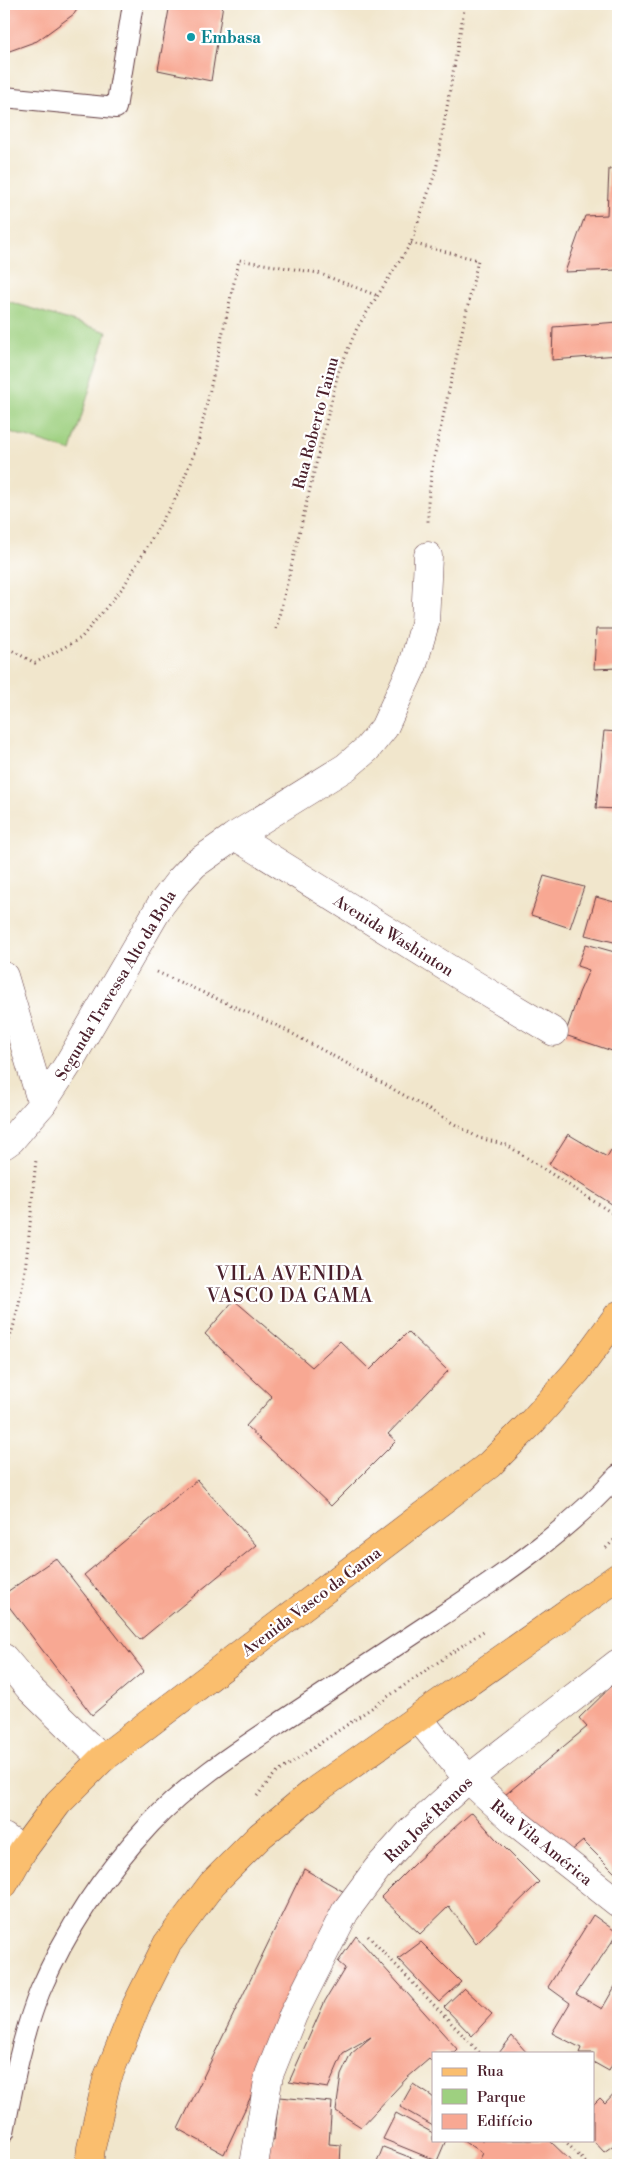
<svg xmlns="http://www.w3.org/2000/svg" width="622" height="2169" viewBox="0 0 622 2169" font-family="'Libre Bodoni',serif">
<rect width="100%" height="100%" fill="#fff"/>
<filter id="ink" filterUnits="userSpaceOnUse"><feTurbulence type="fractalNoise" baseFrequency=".02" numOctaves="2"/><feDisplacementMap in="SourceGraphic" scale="10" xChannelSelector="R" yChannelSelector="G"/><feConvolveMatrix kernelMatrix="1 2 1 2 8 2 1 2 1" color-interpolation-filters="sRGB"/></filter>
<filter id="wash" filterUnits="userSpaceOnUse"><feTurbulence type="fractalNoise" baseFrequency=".0096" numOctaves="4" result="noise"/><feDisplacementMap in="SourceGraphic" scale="20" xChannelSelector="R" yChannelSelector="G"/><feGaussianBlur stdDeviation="1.12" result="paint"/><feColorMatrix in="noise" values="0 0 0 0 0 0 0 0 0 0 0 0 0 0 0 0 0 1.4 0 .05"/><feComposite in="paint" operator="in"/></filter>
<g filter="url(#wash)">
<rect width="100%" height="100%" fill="#f1e6cc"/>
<polygon fill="#9ed080" stroke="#747856" points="4,300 107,332 71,451 4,430"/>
<g id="blocks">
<g fill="#f8a893">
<polygon points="4,4 81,4 74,14 37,41 4,53"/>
<polygon points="170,4 223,4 211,81 158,70"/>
<polygon points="609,169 618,169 618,270 565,272 585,216 607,215"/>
<polygon points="618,322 618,355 552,360 553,327"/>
<polygon points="596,629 618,629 618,668 594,669"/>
<polygon points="604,731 618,732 618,809 596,808"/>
<polygon points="544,876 584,887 570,928 531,915"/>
<polygon points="596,897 618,903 618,943 585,935"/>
<polygon points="586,944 618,953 618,1053 565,1035 579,993 589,970 577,966"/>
<polygon points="568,1134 607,1157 611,1150 618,1153 618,1208 549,1164"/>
<polygon points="234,1300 312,1367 340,1341 370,1370 408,1332 448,1371 388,1434 396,1441 331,1506 246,1426 272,1397 205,1334"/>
<polygon points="197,1480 256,1545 140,1640 84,1575"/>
<polygon points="56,1558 144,1671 92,1715 4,1600 4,1594"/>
<polygon points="618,1680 618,1876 583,1841 570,1852 505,1795 587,1727 579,1718"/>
<polygon points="472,1812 495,1838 539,1882 476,1944 449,1906 420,1934 381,1897 416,1862"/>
<polygon points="304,1869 346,1893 224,2154 178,2129"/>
<polygon points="593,1915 618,1933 576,1994 602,2009 618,1981 618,2053 609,2071 593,2062 593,2053 579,2053 581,2048 552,2033 570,2003 548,1987"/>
<polygon points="356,1936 458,2050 455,2053 433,2053 433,2063 429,2059 407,2078 361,2127 336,2111 341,2075 351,2054 371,2037 343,2053 328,2088 289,2082 325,2001 345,1968 338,1962"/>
<polygon points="421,1942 461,1982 439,2002 398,1959"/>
<polygon points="464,1988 492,2014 472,2036 444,2007"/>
<polygon points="512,2036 527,2053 499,2053"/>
<polygon points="413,2084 433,2097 433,2126 400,2107"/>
<polygon points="618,2089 618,2142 604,2152 593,2140 593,2105 600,2098 605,2103"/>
<polygon points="279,2097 332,2102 329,2144 341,2145 340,2165 267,2165 269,2139 274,2140"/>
<polygon points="396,2113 433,2133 433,2140 446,2140 437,2161 383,2139"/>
<polygon points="463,2140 549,2140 575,2165 477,2165 483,2153"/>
<polygon points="383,2147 430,2165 376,2165"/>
</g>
</g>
</g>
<g filter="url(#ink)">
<use href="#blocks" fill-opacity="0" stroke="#633d43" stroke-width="1"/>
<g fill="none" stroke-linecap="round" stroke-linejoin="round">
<g stroke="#633d43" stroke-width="22">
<g id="lane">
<polyline points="4,97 116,108 133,4"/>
<path d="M 4,2132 C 13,2084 22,2036 40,1991 C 66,1930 105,1872 150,1824 C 189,1782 239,1750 287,1718 C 336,1685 386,1653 435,1620 C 499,1578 567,1532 618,1475"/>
</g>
</g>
<g stroke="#633d43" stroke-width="29">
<g id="street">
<polyline points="235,836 467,980 554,1032"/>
<polyline points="4,976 42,1104 11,1140 4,1145"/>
<polyline points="42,1104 67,1066 160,906 179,881 195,864 235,836 346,767 367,749 384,728 413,665 425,623 428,556"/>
<polyline points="4,1658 30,1689 102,1759"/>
<polyline points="419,1719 468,1779 519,1825 618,1903"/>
<polyline points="4,1837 23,1850"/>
<polyline points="254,2165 269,2075 293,2015 345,1912 377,1869 411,1831 468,1779 618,1663"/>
</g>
</g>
<g stroke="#633d43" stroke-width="29">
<g id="primary">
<polyline points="4,1884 23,1850 58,1803 102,1759 489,1465 532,1422 577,1371 618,1315"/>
<polyline points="89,2165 91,2148 107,2079 136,2006 167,1944 212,1884 260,1836 316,1790 618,1577"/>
</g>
</g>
<g stroke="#633d43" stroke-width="3" stroke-dasharray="1 4" stroke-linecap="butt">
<polyline points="504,4 505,4"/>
<polyline points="411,243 478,260 433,462 428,502 428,525"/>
<polyline points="276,629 338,373 357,328 411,243 436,170 465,4"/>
<polyline points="4,646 35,663 81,638 124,586 178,494 198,443 239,260 318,273 378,296"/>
<polyline points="157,972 278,1026 363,1072 479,1138 507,1145 618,1217"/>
<path d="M 4,1354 C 28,1294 29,1224 36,1160"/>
<polyline points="606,1548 618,1536"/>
<polyline points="257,1796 274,1775 485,1630"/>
<polyline points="368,1936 480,2053"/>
<polyline points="564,2140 588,2165"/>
<polyline points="606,2165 618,2156"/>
</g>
<use href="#lane" stroke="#fff" stroke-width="20"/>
<use href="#street" stroke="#fff" stroke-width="28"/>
<use href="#primary" stroke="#fabe6e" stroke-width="28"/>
</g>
</g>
<circle fill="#0f9aa8" stroke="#fff" stroke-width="2" cx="191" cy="37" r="5"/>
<g text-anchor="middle" stroke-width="4.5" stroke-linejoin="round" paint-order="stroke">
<g font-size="16" font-weight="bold" fill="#0d838f" stroke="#fff" text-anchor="start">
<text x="201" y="43">Embasa</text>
</g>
<g font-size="16" fill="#4a1f2b" stroke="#fff">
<text transform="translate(315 423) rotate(-75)" y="6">Rua Roberto Tainu</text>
<text transform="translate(394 935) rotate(32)" y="6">Avenida Washinton</text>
<text transform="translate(115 985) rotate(-59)" y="6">Segunda Travessa Alto da Bola</text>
<text transform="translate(311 1601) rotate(-37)" y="6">Avenida Vasco da Gama</text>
<text transform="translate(428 1819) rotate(-44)" y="6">Rua José Ramos</text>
<text transform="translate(542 1842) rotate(39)" y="6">Rua Vila América</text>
</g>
<g font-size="19" letter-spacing="1" fill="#4a1f2b" stroke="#fff">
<text x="290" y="1280">VILA AVENIDA<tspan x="290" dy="22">VASCO DA GAMA</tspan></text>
</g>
</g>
<rect width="622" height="2169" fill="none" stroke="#fff" stroke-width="20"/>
<rect x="432" y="2052" width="162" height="90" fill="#ffffff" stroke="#b7a5aa"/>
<rect x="442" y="2068" width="25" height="8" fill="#fabe6e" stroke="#b7a5aa"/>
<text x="477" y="2076" font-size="15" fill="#4a1f2b">Rua</text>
<rect x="442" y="2089" width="25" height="15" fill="#9ed080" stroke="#b7a5aa"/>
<text x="477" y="2102" font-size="15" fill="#4a1f2b">Parque</text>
<rect x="442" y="2114" width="25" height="15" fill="#f8a893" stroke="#b7a5aa"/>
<text x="477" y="2126" font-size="15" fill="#4a1f2b">Edifício</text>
</svg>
